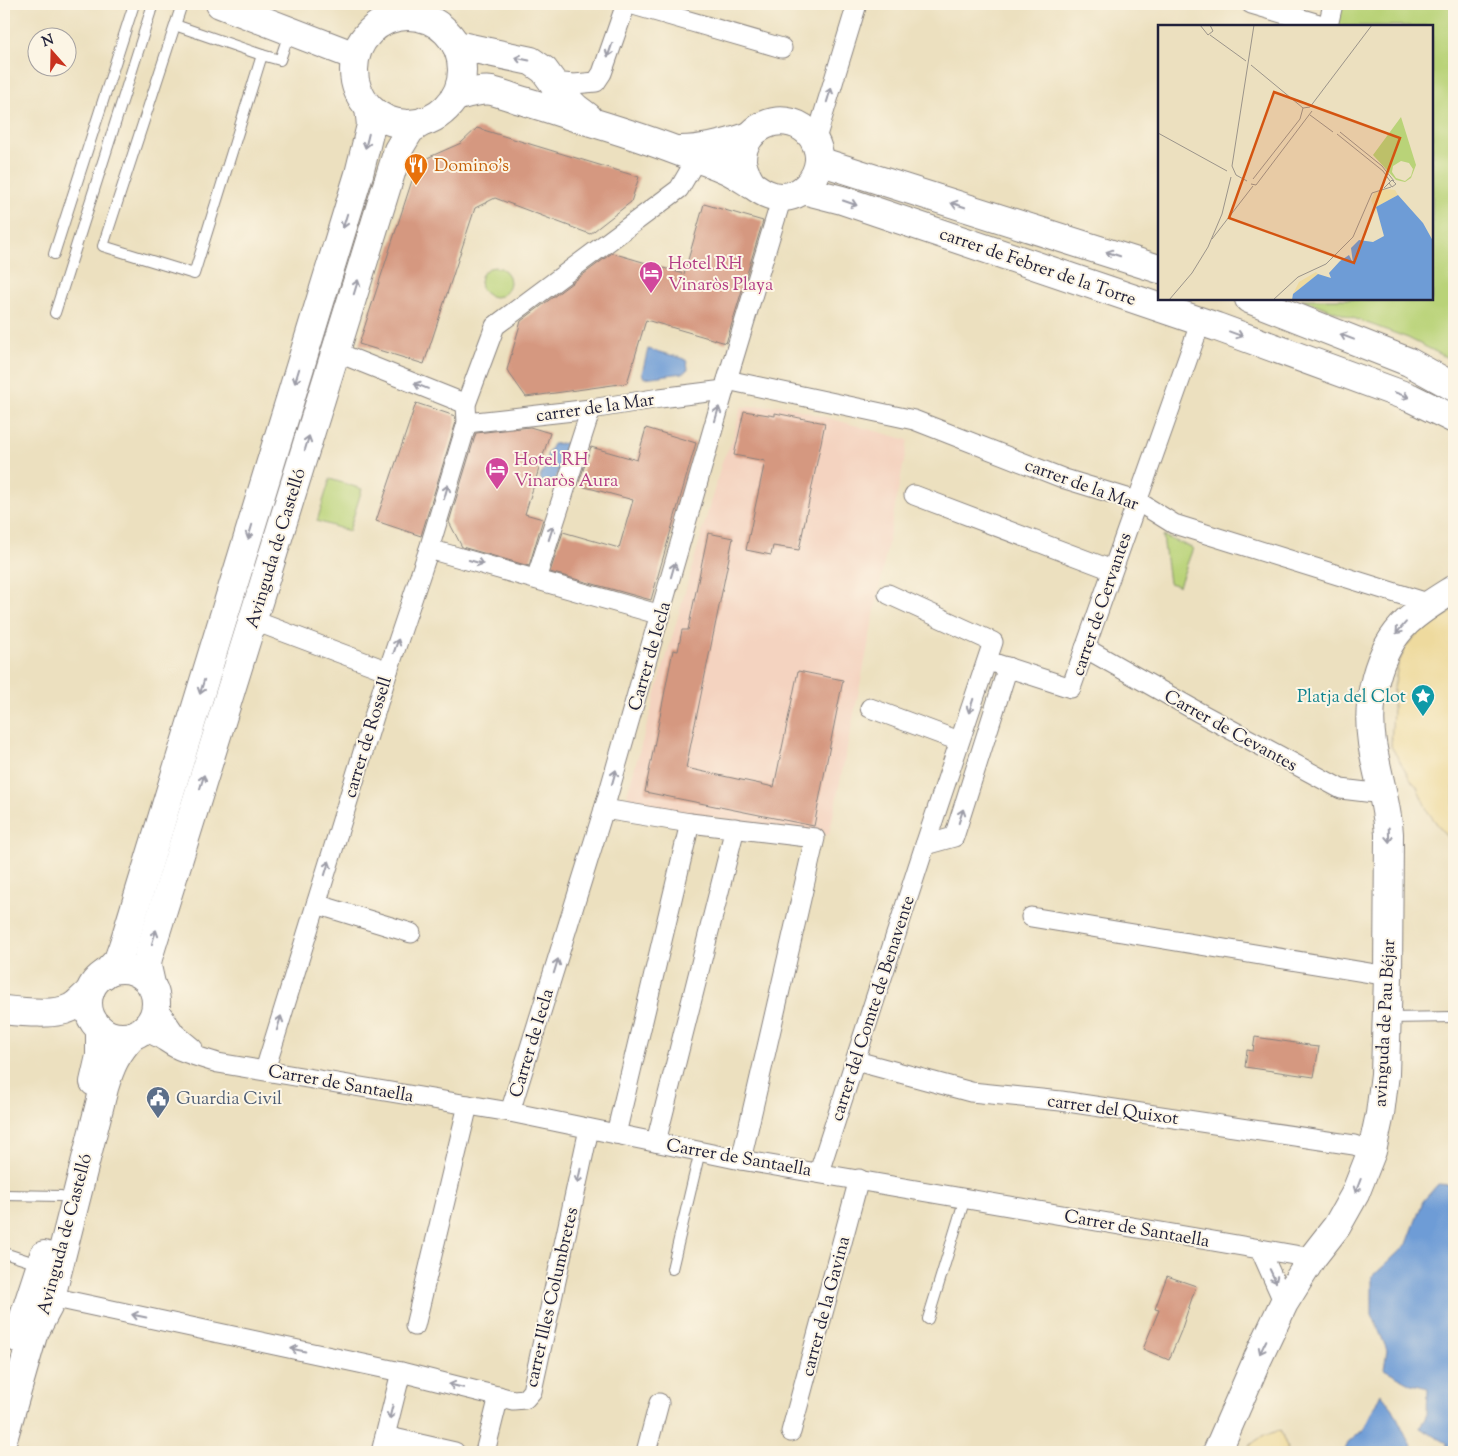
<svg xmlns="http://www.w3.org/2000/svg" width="1458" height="1456" viewBox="0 0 1458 1456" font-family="'Sorts Mill Goudy',serif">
<rect width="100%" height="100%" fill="#fcf5e5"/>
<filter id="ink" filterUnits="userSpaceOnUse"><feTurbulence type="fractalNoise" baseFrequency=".02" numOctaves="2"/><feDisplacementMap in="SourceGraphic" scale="10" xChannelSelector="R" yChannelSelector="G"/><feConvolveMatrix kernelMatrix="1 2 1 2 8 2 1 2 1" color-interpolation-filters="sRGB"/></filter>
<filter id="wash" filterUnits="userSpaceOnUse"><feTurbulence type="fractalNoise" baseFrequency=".0096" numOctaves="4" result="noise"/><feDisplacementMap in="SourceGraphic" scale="20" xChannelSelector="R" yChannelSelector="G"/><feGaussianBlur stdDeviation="1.12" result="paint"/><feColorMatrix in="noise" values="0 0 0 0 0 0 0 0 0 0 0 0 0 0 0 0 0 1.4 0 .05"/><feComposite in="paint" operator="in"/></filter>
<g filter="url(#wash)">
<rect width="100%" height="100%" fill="#ece0bf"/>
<polygon fill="#f4d3c0" points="782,405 908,440 864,666 829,835 627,804 628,791 723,459 732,442 741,407"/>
<g fill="#b9d378" stroke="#6e7a5a">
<polygon points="1340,4 1454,4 1454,361 1408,338 1301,299 1432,299 1432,26 1334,26"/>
<circle cx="495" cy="282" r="15"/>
<polygon points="330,479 362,489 349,531 317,521"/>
<polygon points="1163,536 1193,548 1179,586 1169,583"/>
</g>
<g fill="#eeda9e" stroke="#887e6c">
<polygon points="1454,610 1454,840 1446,836 1428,812 1417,787 1410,779 1391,746 1394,688 1398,665 1406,646 1419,632"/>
<path d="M 1280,1430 L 1287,1447 L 1286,1452 L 1246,1452 C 1251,1440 1268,1434 1280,1430 Z"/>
</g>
<g fill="#6e9cd6" stroke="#485f88">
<polygon points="648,349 682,358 687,361 688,369 683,373 644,378 642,373"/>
<polygon points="567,443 553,487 542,483 540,476 545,469 548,463 547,455 553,444"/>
<polygon points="1438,1184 1454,1185 1454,1452 1446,1452 1447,1443 1420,1428 1427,1413 1428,1388 1412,1384 1384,1369 1387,1350 1372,1314 1372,1277 1407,1244 1423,1201"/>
<polygon points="1381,1393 1393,1409 1414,1452 1344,1452 1348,1443 1364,1429"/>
</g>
<g id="blocks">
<g fill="#d59880">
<polygon points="477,128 639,177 631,202 590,234 495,198 475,208 424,364 359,344 418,162 461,143"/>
<polygon points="704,204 763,221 726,343 646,320 627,383 526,397 507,370 521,321 612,253 684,274"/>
<polygon points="416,403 455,416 456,422 421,536 376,521"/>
<polygon points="744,411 775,416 775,413 825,423 799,550 773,546 771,555 746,550 765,461 734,455"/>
<polygon points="530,427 550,433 525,514 543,519 529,566 462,547 449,522 476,433"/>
<polygon points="646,428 696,443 651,600 550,572 563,532 619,548 633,500 578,485 591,447 637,460"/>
<polygon points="708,533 733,538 686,768 774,787 798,671 843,680 814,826 645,792 673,650 678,651 682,630 688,630"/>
<polygon points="1255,1037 1309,1045 1309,1046 1319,1047 1314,1077 1245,1067 1247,1050 1253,1051"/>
<polygon points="1167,1276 1196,1286 1181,1331 1169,1360 1143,1349 1159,1310 1155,1309"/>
</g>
</g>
</g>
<g filter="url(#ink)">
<use href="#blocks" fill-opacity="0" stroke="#87817d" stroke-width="1"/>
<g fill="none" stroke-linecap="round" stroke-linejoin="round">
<g stroke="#87817d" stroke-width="12">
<g id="lane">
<polyline points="182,4 103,246 194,274 262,55 280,60 289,33"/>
<polyline points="175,25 262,55"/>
<polyline points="54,254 134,4"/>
<polyline points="55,313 153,4"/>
<polyline points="1388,1018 1454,1017"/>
<polyline points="4,1195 61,1196"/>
<polyline points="4,1253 41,1265"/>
<polyline points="672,1269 700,1151"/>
<polyline points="928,1319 965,1198"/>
</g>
</g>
<g stroke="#87817d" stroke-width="21">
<g id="street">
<polyline points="630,4 782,48"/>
<polyline points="1251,4 1326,26"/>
<polyline points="1328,26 1333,4"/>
<polyline points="553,82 574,84 596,82 602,73 626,4"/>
<polyline points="815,142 857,4"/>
<polyline points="336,352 466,404"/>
<polyline points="727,380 914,420 1065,479 1137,501 1174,524 1431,604"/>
<polyline points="467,423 591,409 660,398 724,390"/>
<polyline points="914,495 1112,570"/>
<polyline points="429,549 661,615"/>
<polyline points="536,579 591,409"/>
<polyline points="888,594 993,642 925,845 954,837 1008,667"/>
<polyline points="252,620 388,671"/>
<polyline points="1085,648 1200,713 1341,789 1383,794"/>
<polyline points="997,664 1071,688 1201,321"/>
<polyline points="870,708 959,741"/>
<polyline points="604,809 690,823 815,838 741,1160"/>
<polyline points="316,904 411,933"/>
<polyline points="1031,917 1388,976"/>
<polyline points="156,1005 175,1033 193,1048"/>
<path d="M 139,1033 C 155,1031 165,1044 179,1050 C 191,1055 205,1059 218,1063 L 510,1112 L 741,1160 L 1312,1258"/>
<polyline points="856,1061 971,1092 1061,1101 1354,1145 1372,1151"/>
<polyline points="265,1070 388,671 429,549 467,423 466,404 495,326 679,189 697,158"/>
<polyline points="510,1112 604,809 727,380 782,197"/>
<polyline points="616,1134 690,823"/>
<polyline points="656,1142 735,828"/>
<polyline points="819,1172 925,845"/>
<polyline points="1260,1249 1284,1303"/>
<polyline points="51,1297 401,1372 513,1400 525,1399 532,1391 589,1129"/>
<polyline points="415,1326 468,1105"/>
<polyline points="791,1432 859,1179"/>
<polyline points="385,1436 455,1452"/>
<polyline points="381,1452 401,1372"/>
<polyline points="485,1452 499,1396"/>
<polyline points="646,1452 659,1403"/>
</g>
</g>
<g stroke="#87817d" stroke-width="30">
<g id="secondary">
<polyline points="220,4 355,56"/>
<circle cx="408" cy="70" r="54"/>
<polyline points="456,45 531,61 544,70 560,92 576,108 588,117"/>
<path d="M 455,97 C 466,94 481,89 492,91 C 500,93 509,96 517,99 C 535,104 553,110 571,116 C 612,128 653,141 693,157 C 704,161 715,164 725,169 C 734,173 743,179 751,184 C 761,191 769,197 782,197 C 801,197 817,180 819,161 C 820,151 815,138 807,131 C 782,109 741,127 742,161 C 743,170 747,177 752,185"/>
<path d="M 680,150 C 704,150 727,144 750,136"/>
<polyline points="819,161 1159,269"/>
<polyline points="803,190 842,200 1217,327 1411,398 1454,419"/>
<polyline points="1249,299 1409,362 1454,387"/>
<circle cx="122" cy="1003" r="34"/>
<polyline points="104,975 118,960 123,946 359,174 371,125 369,108"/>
<polyline points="151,984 147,966 148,958 398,150 410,130 424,121"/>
<path d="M 4,1010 C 21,1012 57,1016 72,1007 C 78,1004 84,996 90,992"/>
<polyline points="94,1082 100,1056 100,1029"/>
<polyline points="17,1338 44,1255"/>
<path d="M 4,1436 L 33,1335 L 48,1307 L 51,1297 L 104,1088 C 111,1065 116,1054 132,1036"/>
<path d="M 1217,1452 L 1258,1358 L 1284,1303 L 1312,1258 L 1337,1226 L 1355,1194 L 1372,1151 L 1380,1114 L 1385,1074 L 1388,976 L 1389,834 C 1387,803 1377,774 1372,743 C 1366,703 1376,651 1407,622 C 1421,609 1438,599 1454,589"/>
</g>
</g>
<use href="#lane" stroke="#fff" stroke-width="10"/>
<use href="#street" stroke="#fff" stroke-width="19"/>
<use href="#secondary" stroke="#fff" stroke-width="28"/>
</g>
<defs><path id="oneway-shaft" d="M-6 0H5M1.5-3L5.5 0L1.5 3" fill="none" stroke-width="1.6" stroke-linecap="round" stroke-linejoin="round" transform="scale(1.25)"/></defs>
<g stroke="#9c9ca7">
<use href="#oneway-shaft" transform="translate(610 50) rotate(109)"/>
<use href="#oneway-shaft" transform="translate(522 59) rotate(-168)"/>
<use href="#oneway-shaft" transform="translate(829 95) rotate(-73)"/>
<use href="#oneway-shaft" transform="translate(367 141) rotate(104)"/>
<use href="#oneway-shaft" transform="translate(850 203) rotate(19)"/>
<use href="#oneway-shaft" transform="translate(958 205) rotate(-162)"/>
<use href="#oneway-shaft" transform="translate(345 221) rotate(107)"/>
<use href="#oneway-shaft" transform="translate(1113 254) rotate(-162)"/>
<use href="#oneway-shaft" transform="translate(356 287) rotate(-73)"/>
<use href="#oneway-shaft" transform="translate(1236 334) rotate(20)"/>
<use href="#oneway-shaft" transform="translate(1347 337) rotate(-159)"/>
<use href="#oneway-shaft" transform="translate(297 376) rotate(107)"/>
<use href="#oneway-shaft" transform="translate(421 386) rotate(-158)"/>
<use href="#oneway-shaft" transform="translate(1402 395) rotate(20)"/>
<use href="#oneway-shaft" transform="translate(717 414) rotate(-74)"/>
<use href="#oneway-shaft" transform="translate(307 443) rotate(-73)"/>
<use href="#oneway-shaft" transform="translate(446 492) rotate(-74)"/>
<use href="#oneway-shaft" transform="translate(250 532) rotate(107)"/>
<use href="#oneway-shaft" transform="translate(551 533) rotate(-72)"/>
<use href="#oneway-shaft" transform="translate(476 562) rotate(16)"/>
<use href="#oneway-shaft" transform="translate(673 570) rotate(-74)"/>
<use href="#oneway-shaft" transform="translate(1401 628) rotate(131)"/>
<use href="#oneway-shaft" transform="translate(396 646) rotate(-71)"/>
<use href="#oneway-shaft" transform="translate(202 687) rotate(107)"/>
<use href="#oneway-shaft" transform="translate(971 706) rotate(108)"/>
<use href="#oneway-shaft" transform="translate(614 777) rotate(-74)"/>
<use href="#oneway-shaft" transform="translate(202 782) rotate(-73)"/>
<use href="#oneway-shaft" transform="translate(961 816) rotate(-72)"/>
<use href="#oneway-shaft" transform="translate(1389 835) rotate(88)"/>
<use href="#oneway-shaft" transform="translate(327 868) rotate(-73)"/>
<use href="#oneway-shaft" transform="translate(154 937) rotate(-73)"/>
<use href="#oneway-shaft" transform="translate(556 966) rotate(-73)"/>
<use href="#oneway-shaft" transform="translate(279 1023) rotate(-73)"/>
<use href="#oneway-shaft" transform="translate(579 1176) rotate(102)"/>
<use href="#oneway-shaft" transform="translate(1358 1186) rotate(111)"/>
<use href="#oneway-shaft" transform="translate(1273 1276) rotate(65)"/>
<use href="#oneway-shaft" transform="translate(139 1316) rotate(-168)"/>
<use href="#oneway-shaft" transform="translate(1263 1347) rotate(116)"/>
<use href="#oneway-shaft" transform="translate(298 1350) rotate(-168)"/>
<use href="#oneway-shaft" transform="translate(456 1386) rotate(-166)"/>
<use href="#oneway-shaft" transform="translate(391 1412) rotate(104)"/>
</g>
</g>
<defs>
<g id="restaurant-pin" transform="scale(1.25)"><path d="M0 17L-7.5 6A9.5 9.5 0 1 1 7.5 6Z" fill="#e8710a" stroke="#fcf5e5"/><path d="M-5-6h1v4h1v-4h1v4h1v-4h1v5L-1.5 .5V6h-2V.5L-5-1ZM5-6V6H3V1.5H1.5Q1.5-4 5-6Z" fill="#fff"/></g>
<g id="hotel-pin" transform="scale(1.25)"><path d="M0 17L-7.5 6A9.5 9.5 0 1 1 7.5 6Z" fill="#d1479c" stroke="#fcf5e5"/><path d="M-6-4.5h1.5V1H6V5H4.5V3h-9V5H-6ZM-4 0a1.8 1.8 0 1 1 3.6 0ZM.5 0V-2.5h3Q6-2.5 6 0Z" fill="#fff"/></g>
<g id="sight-pin" transform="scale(1.25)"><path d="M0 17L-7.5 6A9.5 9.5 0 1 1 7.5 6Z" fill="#0f9aa8" stroke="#fcf5e5"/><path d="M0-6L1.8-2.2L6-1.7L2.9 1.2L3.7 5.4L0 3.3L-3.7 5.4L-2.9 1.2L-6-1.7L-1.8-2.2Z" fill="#fff"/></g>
<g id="civic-pin" transform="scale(1.25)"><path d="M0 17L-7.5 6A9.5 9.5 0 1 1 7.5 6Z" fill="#5c6f8a" stroke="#fcf5e5"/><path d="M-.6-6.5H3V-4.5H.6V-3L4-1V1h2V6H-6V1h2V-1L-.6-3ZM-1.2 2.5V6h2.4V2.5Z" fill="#fff"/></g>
</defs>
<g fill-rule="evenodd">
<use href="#restaurant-pin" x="416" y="165"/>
<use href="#hotel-pin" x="651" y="273"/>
<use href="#hotel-pin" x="497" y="469"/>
<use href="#sight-pin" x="1423" y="696"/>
<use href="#civic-pin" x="158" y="1098"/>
</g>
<g text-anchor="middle" stroke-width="4" stroke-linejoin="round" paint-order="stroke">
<g font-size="18" fill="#c56008" stroke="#fcf5e5" text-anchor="start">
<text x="434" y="171">Domino's</text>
</g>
<g font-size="18" fill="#b23c85" stroke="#fcf5e5" text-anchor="start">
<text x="668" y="269">Hotel RH<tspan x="668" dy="21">Vinaròs Playa</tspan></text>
<text x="514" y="465">Hotel RH<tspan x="514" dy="21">Vinaròs Aura</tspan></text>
</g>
<g font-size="18" fill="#22223b" stroke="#fcf5e5">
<text transform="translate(1038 266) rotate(19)" y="6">carrer de Febrer de la Torre</text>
<text transform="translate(595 407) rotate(-8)" y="6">carrer de la Mar</text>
<text transform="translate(1082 484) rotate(20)" y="6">carrer de la Mar</text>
<text transform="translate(275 548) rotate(-73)" y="6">Avinguda de Castelló</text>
<text transform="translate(1101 604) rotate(-71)" y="6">carrer de Cervantes</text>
<text transform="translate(649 656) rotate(-74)" y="6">Carrer de Iecla</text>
<text transform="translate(1231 730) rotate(29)" y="6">Carrer de Cevantes</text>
<text transform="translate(367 737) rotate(-73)" y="6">carrer de Rossell</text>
<text transform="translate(872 1008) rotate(-72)" y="6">carrer del Comte de Benavente</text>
<text transform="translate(1384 1023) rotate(-87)" y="6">avinguda de Pau Béjar</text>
<text transform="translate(531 1043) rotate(-73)" y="6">Carrer de Iecla</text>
<text transform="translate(341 1083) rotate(10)" y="6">Carrer de Santaella</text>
<text transform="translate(1113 1109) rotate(8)" y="6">carrer del Quixot</text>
<text transform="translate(739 1157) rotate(10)" y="6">Carrer de Santaella</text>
<text transform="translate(1137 1228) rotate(10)" y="6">Carrer de Santaella</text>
<text transform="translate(64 1234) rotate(-75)" y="6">Avinguda de Castelló</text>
<text transform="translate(551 1297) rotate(-77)" y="6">carrer Illes Columbretes</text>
<text transform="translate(825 1306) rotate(-75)" y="6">carrer de la Gavina</text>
</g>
<g font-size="18" fill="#0d838f" stroke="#fcf5e5" text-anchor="end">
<text x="1406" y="702">Platja del Clot</text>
</g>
<g font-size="18" fill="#4e5e75" stroke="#fcf5e5" text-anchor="start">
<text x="176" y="1104">Guardia Civil</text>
</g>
</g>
<g transform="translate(1158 25)">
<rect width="275" height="275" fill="#ece0bf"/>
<path d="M 243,92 L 258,140 L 253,153 L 247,157 L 238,155 L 215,130 ZM 243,136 L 251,138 L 255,144 L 253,151 L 247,156 L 238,153 L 234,147 L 235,141 Z" fill="#b9d378" fill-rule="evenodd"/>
<path d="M 228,164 L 237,165 L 240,170 L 218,182 L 218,189 L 213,175 L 216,168 ZM 158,247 L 160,249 L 135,269 L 141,257 Z" fill="#eeda9e"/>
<path d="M 240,170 L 265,198 L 275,216 L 275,275 L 134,275 L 135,269 L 160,249 L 173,253 L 171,248 L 182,236 L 191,230 L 195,238 L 193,223 L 201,215 L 215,217 L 226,211 L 218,182 Z" fill="#6e9cd6"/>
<path fill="none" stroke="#9b948a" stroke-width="1" d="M 42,0 L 50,10 L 55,6 L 52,0M 52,10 L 88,36M 93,40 L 145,83M 152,82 L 214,0M 152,90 L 175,107M 182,107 L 224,141 L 236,156M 0,108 L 69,146M 179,109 L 225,146 L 232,156M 95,154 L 142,94 L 145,83 L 152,82M 89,156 L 78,150 L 74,141 L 96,0M 93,159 L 98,160 L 154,86M 226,163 L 234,155 L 238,159 L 234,162 L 231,158M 54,214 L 95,161M 11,275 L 34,248 L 50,222 L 64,189 L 73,152M 115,275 L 140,252 L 168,239 L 195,212 L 214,168 L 233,162"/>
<path fill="#d45411" fill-opacity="0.15" stroke="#d45411" stroke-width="2.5" d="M 116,67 L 242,113 L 196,238 L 71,193 Z"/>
<rect width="275" height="275" fill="none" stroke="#22223b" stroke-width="2.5"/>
</g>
<rect width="1458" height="1456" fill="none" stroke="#fcf5e5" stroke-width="20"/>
<g transform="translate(52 52) rotate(340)"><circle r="24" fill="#fcf5e5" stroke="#a5a1a1"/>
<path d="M0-4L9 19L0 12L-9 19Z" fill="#c8321e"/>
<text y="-8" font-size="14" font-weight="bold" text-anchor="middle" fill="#22223b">N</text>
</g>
</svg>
